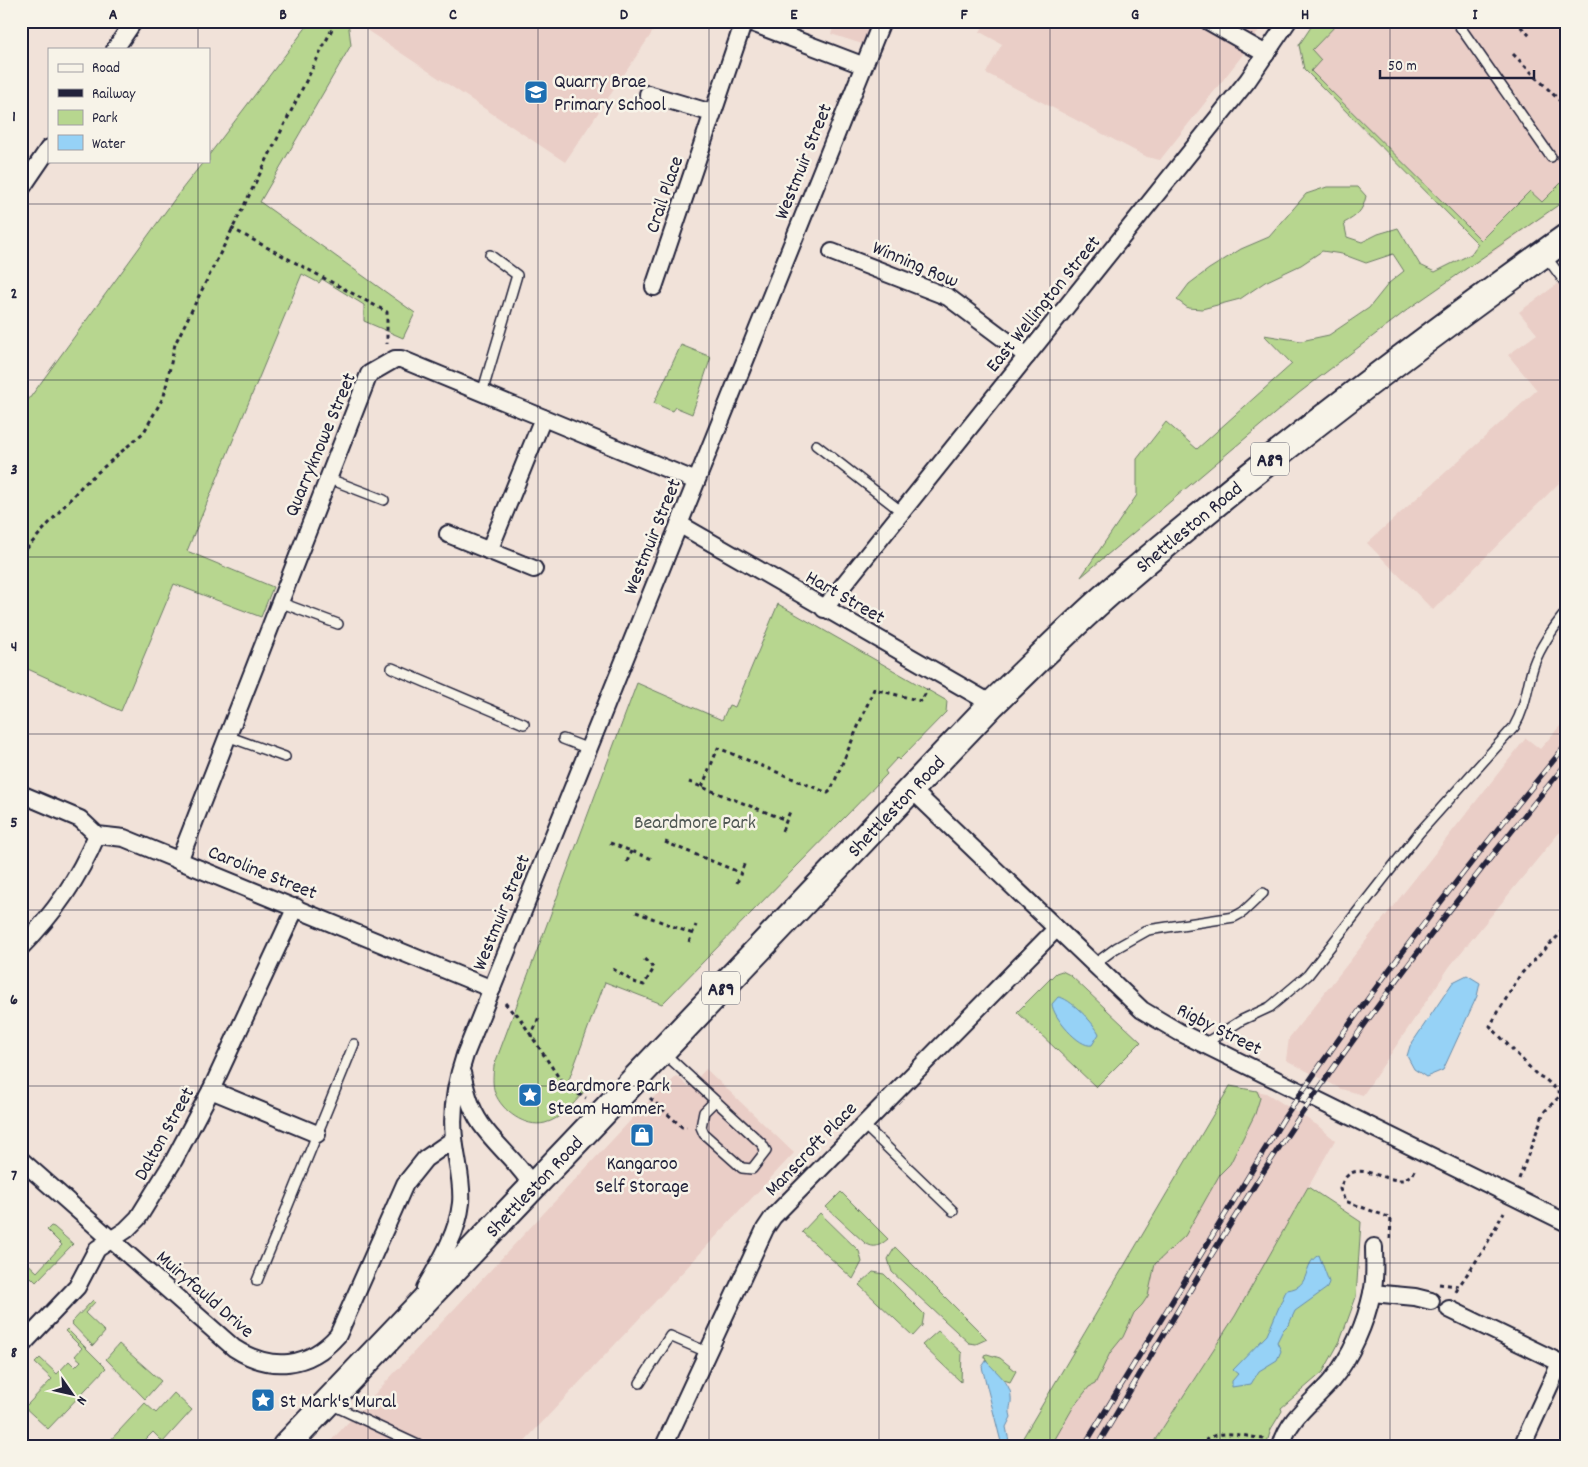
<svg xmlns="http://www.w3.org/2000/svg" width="1588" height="1467" viewBox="0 0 1588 1467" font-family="Dekko,sans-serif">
<rect width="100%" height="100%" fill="#f1e2d9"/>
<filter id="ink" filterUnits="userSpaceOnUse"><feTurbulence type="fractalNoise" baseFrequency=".02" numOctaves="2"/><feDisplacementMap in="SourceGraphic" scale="10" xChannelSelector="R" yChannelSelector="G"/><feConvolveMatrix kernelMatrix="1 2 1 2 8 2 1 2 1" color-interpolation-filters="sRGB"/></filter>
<g filter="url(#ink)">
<g fill="#eacec7">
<polygon points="353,21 660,21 565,162"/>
<polygon points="836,21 893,21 881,50 831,34"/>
<polygon points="986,21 1265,21 1241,57 1160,160 1147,157 986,73 1002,44 980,32"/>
<polygon points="1315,21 1567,21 1567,199 1489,255 1304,69 1299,45"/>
<polygon points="1567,277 1567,475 1433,610 1367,543 1537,390 1508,355 1537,334 1519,312"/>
<polygon points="1567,718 1567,823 1450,966 1363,1095 1341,1089 1286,1060 1289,1038 1526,738 1540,749"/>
<polygon points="706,1069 794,1153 520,1446 326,1446 644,1106 677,1076 689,1087"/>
<polygon points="1257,1091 1266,1093 1317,1125 1335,1140 1235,1316 1151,1446 1049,1446"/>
</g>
<g fill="#b7d68f" stroke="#6c7c65">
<polygon points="311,21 348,21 351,45 260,202 415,313 403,338 364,321 364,305 322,279 319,283 302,274 187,551 273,587 261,617 174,584 121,711 21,666 21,410 182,189 204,161 209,161 209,155"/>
<path d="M 1315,21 L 1340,21 L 1312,50 L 1321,60 L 1311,71 L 1481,240 L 1530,191 L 1542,202 L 1566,178 L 1567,199 L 1411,307 L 1299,393 L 1081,577 L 1137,495 L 1137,459 L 1166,422 L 1197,449 L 1292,364 L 1264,335 L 1301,341 L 1329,335 L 1369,308 L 1389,283 L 1404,271 L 1393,254 L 1366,263 L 1342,254 L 1322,251 L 1301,265 L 1265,282 L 1240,299 L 1202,309 L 1188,308 L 1177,300 L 1189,284 L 1209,269 L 1241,249 L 1269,237 L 1306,194 L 1327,187 L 1358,187 L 1366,196 C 1363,211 1357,216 1344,223 L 1347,237 L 1362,242 L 1378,234 L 1398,228 L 1420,265 L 1435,272 L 1471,254 L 1478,244 L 1304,69 L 1299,45 Z"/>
<polygon points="681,345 711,357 692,414 675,407 672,411 654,403"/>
<path d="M 778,604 L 947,701 L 946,712 L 899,760 L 897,758 L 885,771 L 887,774 L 662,1004 L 605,982 L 567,1085 L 584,1092 C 573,1104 561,1119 545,1123 C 525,1128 502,1111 495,1093 C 492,1084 493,1075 494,1066 L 637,683 L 722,720 L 729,705 L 735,707 Z"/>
<polygon points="1062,971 1070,975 1141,1042 1096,1087 1017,1012 1056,973"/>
<polygon points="1230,1086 1257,1091 1260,1098 1255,1114 1230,1164 1220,1174 1185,1236 1155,1264 1148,1296 1142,1305 1134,1313 1123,1337 1110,1353 1095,1384 1089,1387 1074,1406 1051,1446 1018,1446"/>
<polygon points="1308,1187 1361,1222 1356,1297 1340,1341 1323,1372 1281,1408 1282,1411 1271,1429 1266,1446 1151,1446 1235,1316"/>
<path d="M 841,1192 L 888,1239 C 879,1246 875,1249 865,1243 L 826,1207 Z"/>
<polygon points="820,1213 859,1251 862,1262 853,1279 802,1232"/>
<polygon points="51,1226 54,1227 73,1244 36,1282 31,1277 22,1287 21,1257 37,1272 62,1245 47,1230"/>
<polygon points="895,1247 987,1339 976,1344 969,1343 892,1272 888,1259"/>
<polygon points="873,1272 884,1274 924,1314 922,1326 913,1336 859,1285"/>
<polygon points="93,1300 95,1302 85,1313 105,1332 93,1346 71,1323"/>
<polygon points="67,1329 106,1368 48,1429 21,1404 21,1400 27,1405 52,1379 35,1363 40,1358 57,1374 69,1361 75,1367 81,1361 75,1356 82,1348 65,1331"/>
<polygon points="938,1331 962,1353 961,1382 922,1345"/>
<polygon points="119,1344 161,1381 145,1399 106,1359"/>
<path d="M 987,1354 L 1000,1358 L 1016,1371 L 1010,1382 C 1000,1380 987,1366 984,1355 Z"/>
<polygon points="174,1393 192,1410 163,1442 153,1432 144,1441 145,1446 105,1446 145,1403 156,1413"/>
</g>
<g fill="#96d2f6" stroke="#688cab">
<polygon points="1467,975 1480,983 1477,996 1443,1070 1426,1077 1414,1069 1407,1056 1410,1046 1453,982"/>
<path d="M 1058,997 C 1069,997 1095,1024 1099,1034 L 1092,1045 C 1079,1048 1053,1017 1052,1004 Z"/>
<path d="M 1319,1255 L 1329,1282 L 1327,1288 L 1295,1311 L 1289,1324 L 1283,1330 L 1277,1342 L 1281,1351 L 1277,1360 L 1259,1371 L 1251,1384 L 1232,1387 L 1232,1381 L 1238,1374 L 1233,1370 L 1267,1335 L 1285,1293 L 1287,1290 C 1313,1287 1301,1264 1319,1255 Z"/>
<path d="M 986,1361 C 995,1371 1011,1383 1011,1397 C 1012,1406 1008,1407 1011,1417 L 1006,1427 L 1010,1446 L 1002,1446 L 982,1367 Z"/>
</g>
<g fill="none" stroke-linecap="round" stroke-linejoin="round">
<g stroke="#22223b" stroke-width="12">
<g id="lane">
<polyline points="1456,21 1551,157"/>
<polyline points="1545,255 1567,285"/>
<polyline points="482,393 517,275 490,255"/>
<polyline points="816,445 902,512"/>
<polyline points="327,478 384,500"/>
<polyline points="279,602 338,624"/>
<polyline points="392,668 524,724"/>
<polyline points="227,736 285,757"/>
<polyline points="563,739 589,749"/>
<polyline points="1093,965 1116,948 1148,930 1234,917 1243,912 1263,893"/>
<path d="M 1204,1044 L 1242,1020 L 1270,1007 L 1308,975 L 1419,833 L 1514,727 C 1527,704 1526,688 1534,664 C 1541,645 1554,627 1567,611"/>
<polyline points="664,1053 762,1144 766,1151 752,1169 742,1168 704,1134 701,1127 704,1112 715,1101"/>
<polyline points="863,1124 953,1211"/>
<polyline points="257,1281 354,1044"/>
<polyline points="640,1383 670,1336 707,1352"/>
<polyline points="330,1404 420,1446"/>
</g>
</g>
<g stroke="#22223b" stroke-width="20">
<g id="street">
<polyline points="747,21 862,65"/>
<polyline points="1208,21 1266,54"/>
<polyline points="115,49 134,21"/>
<polyline points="648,94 712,113"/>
<polyline points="21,189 49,148"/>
<polyline points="832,252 948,297 1027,356"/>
<polyline points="654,287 744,21"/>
<polyline points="679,524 992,704"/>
<polyline points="448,534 534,569"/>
<polyline points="489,551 543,418"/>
<polyline points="824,609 1248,80 1288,21"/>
<polyline points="911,789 1142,1010 1179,1032 1567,1223"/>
<polyline points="21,794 80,819 97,835 124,838 492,989"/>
<polyline points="179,861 369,374 395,359 401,359 696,481"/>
<path d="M 21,947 C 55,913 78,879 97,835"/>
<path d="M 462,1073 C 466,1091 470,1108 481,1124 C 497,1147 519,1163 533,1187"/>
<polyline points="211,1090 317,1134"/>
<path d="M 21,1160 L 234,1348 C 271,1372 309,1368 338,1335 L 405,1184 L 425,1159 L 454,1139"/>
<path d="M 425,1288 C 440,1262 458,1233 461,1203 C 463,1181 456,1160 454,1138 C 451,1110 456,1082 465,1055 L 882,21"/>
<polyline points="1372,1293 1415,1297 1431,1301"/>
<polyline points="1449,1309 1567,1366"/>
<polyline points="21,1346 77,1287 97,1249 126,1230 138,1218 174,1160 211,1090 296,907"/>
<polyline points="664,1446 765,1229 773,1217 1056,929"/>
<path d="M 1281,1446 C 1290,1415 1313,1403 1332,1380 C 1351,1357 1366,1322 1372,1293 C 1376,1278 1374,1262 1374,1247"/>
<polyline points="1522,1446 1560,1363"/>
</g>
</g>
<g stroke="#22223b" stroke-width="30">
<g id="primary">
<path id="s1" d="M 286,1446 L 992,704 C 1031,667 1069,628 1110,592 C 1256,466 1410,349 1567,237"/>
</g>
</g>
<g stroke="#22223b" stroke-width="3" stroke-dasharray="4 4" stroke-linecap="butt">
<polyline points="1515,21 1530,36"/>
<polyline points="1513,54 1567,108"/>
<polyline points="231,228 387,312 387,344"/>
<polyline points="21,555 82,486 144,432 164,396 175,344 336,21"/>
<polyline points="689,782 786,820"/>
<polyline points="702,787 718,748 828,793 831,790 874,689 921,701 928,689"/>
<polyline points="782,831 791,809"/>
<polyline points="665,842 741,873"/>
<polyline points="610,843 652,859"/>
<polyline points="627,862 631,851"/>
<polyline points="737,883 745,862"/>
<polyline points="636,912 693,934"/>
<polyline points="1567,923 1557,937 1520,975 1490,1026 1537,1075 1545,1079 1567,1099"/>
<polyline points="689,942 696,925"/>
<polyline points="613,969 634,982 644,985 654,968 644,959"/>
<polyline points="505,1003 515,1015 517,1014 565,1087 586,1098"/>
<polyline points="531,1037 539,1017"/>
<polyline points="650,1098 682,1127 687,1127"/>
<polyline points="653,1115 661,1107"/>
<polyline points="1519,1179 1544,1112 1562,1094"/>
<path d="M 1390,1239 L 1391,1218 L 1345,1201 L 1340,1189 C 1350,1154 1381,1182 1403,1180 L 1413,1174 L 1416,1168"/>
<polyline points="1439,1284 1459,1286 1483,1251 1504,1212"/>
<polyline points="1456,1292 1459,1286"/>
<path d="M 1200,1446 C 1215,1426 1242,1436 1264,1439"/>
</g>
<use href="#lane" stroke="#f7f3e8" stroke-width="9"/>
<use href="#street" stroke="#f7f3e8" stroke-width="16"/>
<use href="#primary" stroke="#f7f3e8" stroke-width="26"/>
<g stroke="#22223b" stroke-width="5.5">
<g id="rail">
<path d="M 1084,1446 L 1284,1118 C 1372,988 1467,865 1567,744"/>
<path d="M 1097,1446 C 1163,1336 1227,1225 1298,1119 C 1382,996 1472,878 1567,763"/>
</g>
</g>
<use href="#rail" stroke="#f7f3e8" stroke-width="4" stroke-dasharray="11" stroke-linecap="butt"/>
</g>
</g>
<path fill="none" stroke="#22223b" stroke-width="1" stroke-opacity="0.55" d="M 198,21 L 198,49M 368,21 L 368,1446M 538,21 L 538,1446M 709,21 L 709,1446M 879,21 L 879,1446M 1050,21 L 1050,1446M 1220,21 L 1220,1446M 1390,21 L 1390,1446M 198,161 L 198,1446M 21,204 L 1567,204M 21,380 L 1567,380M 21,557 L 1567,557M 21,734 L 1567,734M 21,910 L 1567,910M 21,1086 L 1567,1086M 21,1263 L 1567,1263"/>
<defs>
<g id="school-square" transform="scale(1.25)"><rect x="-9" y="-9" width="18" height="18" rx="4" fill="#1f6fb2" stroke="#f7f3e8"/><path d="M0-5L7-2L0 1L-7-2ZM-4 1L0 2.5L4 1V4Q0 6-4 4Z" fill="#fff"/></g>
<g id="sight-square" transform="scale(1.25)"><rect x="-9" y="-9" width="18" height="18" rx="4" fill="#1f6fb2" stroke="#f7f3e8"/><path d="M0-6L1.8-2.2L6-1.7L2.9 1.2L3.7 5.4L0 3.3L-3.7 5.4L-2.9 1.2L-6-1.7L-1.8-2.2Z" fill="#fff"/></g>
<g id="shop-square" transform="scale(1.25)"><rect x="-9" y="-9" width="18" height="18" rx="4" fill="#1f6fb2" stroke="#f7f3e8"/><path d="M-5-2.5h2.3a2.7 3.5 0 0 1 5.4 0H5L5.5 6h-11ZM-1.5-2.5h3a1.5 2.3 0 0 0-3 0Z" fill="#fff"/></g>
</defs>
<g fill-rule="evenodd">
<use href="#school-square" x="536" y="92"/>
<use href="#sight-square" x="530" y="1095"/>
<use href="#shop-square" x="642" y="1135"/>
<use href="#sight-square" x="263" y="1400"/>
</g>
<g text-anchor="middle" stroke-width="5" stroke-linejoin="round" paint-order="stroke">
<g fill="#f7f3e8" stroke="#62616f" stroke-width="1">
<rect x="1251" y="442.5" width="38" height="33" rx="4"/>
<rect x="702" y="971.5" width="38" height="33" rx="4"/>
</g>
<g font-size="19" font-weight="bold" fill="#22223b">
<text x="1270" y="466">A89</text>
<text x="721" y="995">A89</text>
</g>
<g font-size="20" fill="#22223b" stroke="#f7f3e8" text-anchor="start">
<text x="554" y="87">Quarry Brae<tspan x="554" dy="23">Primary School</tspan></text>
<text x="548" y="1091">Beardmore Park<tspan x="548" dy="23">Steam Hammer</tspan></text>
<text x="642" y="1169" text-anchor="middle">Kangaroo<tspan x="642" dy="23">Self Storage</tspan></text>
<text x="280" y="1407">St Mark's Mural</text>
</g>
<g font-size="20" fill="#22223b" stroke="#f7f3e8">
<text transform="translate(802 161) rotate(-68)" y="7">Westmuir Street</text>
<text transform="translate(663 194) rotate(-71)" y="7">Crail Place</text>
<text transform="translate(916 263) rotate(23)" y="7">Winning Row</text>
<text transform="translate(1042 303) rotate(-51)" y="7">East Wellington Street</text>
<text transform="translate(319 444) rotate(-67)" y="7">Quarryknowe Street</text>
<text dy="7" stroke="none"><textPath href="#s1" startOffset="1289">Shettleston Road</textPath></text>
<text transform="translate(651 536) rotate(-68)" y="7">Westmuir Street</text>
<text transform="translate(846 596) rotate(30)" y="7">Hart Street</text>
<text dy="7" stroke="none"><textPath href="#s1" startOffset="884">Shettleston Road</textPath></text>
<text transform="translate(263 871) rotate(22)" y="7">Caroline Street</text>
<text transform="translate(500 912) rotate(-68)" y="7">Westmuir Street</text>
<text transform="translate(1220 1028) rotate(27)" y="7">Rigby Street</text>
<text transform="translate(163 1133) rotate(-61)" y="7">Dalton Street</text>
<text transform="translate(810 1148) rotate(-46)" y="7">Manscroft Place</text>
<text dy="7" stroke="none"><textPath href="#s1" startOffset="359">Shettleston Road</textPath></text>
<text transform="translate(206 1293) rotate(41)" y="7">Muiryfauld Drive</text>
</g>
<g font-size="20" fill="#4f5854" stroke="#f7f3e8">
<text x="695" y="828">Beardmore Park</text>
</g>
</g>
<rect width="1588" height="1467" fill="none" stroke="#f7f3e8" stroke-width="55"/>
<rect x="48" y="48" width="162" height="115" fill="#f7f3e8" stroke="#a29fa3"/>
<rect x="58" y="64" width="25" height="8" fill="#f7f3e8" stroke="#a29fa3"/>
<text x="92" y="72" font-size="15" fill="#22223b">Road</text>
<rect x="58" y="89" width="25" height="8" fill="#22223b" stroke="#a29fa3"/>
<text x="92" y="98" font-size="15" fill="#22223b">Railway</text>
<rect x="58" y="110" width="25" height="15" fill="#b7d68f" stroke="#a29fa3"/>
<text x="92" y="122" font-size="15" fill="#22223b">Park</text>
<rect x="58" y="135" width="25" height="15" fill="#96d2f6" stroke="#a29fa3"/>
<text x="92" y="148" font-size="15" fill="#22223b">Water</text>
<g transform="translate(72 1394) rotate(124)" stroke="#f7f3e8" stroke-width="4" paint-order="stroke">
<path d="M0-4L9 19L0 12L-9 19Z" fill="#22223b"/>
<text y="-8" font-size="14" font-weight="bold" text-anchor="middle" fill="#22223b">N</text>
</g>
<path d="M1380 70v8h154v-8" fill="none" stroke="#22223b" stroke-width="2.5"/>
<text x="1388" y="70" font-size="15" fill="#22223b" stroke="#f7f3e8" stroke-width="4" paint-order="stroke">50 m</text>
<rect x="28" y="28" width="1532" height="1412" fill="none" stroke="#22223b" stroke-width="2"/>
<g font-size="16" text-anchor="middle" font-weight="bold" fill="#22223b">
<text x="113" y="19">A</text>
<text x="283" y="19">B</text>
<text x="453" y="19">C</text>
<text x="624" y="19">D</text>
<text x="794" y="19">E</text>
<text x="964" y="19">F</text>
<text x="1135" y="19">G</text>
<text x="1305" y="19">H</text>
<text x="1475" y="19">I</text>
<text x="14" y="121">1</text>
<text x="14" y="298">2</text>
<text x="14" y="474">3</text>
<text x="14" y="651">4</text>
<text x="14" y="827">5</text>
<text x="14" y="1004">6</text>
<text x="14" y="1180">7</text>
<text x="14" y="1357">8</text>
</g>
</svg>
